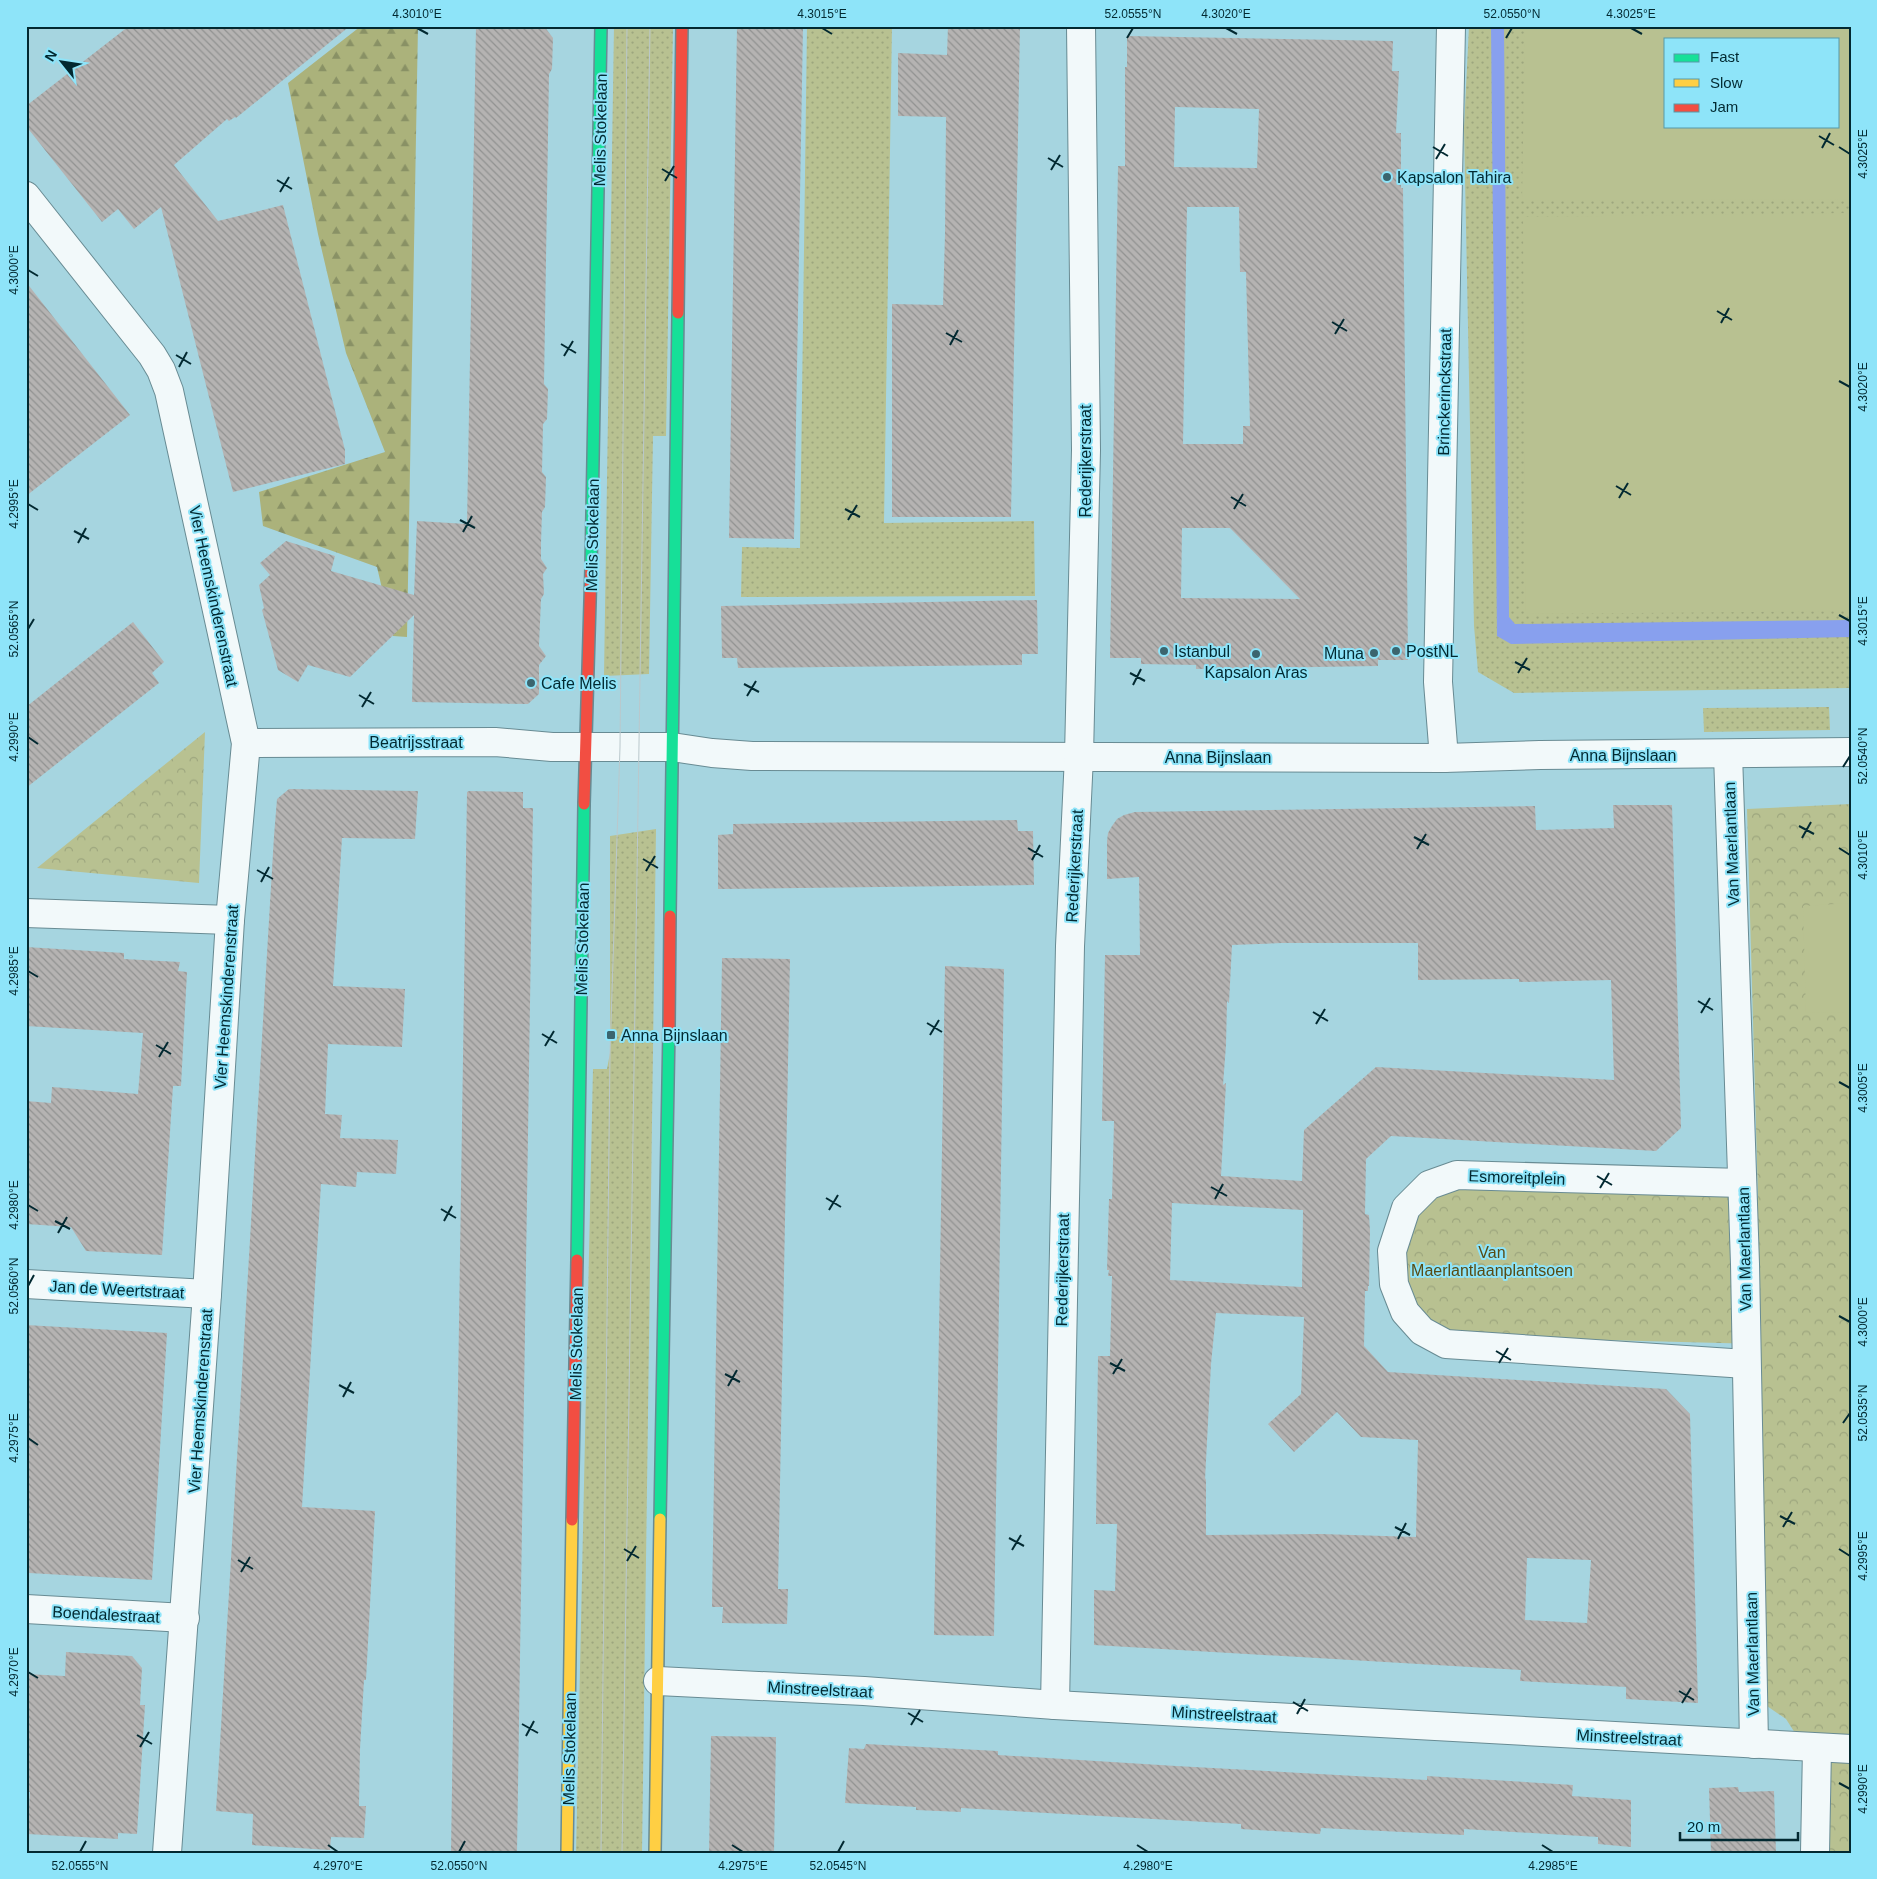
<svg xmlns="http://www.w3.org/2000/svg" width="1877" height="1879" viewBox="0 0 1877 1879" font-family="Arial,sans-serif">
<defs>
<pattern id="grass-dots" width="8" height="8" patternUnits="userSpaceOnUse" patternTransform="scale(1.25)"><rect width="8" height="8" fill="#b8c191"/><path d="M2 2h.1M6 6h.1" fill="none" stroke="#9da67e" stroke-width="1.8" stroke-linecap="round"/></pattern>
<pattern id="forest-firs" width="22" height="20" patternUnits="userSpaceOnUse" patternTransform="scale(1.25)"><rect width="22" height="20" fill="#abb27b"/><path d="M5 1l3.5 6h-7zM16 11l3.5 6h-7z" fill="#899165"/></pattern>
<pattern id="park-crowns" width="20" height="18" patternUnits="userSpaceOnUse" patternTransform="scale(1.25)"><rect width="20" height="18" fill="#b8c191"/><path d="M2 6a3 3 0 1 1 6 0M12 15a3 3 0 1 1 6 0" fill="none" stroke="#9da67e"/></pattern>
<pattern id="building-back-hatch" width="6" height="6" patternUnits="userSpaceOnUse" patternTransform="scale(1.25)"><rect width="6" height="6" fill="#b5b3b2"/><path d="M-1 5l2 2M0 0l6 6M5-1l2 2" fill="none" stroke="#919291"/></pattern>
</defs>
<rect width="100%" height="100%" fill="#a6d5e0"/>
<g fill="url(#grass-dots)" fill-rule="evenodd">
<polygon points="614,26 673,26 666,436 653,436 649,674 604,676"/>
<polygon points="807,26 892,26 884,523 1034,521 1035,596 741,597 742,547 800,548"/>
<path d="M 1469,26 L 1851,26 L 1851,688 L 1514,693 L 1478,672 L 1474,626 L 1464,128 ZM 1666,39 L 1838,39 L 1838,126 L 1666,126 Z"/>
<polygon points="1829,707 1830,730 1704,732 1703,708"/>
<polygon points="656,829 642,1853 576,1853 593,1069 607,1069 610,1053 610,836"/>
</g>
<polygon fill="url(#forest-firs)" points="361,26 418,26 407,637 393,636 377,567 263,526 259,492 385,452 346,353 318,234 288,83"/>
<g fill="url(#park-crowns)">
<polygon points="205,732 199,883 37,868"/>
<polygon points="1851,804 1851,1853 1814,1853 1813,1761 1786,1719 1767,1706 1760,1344 1447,1336 1411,1307 1399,1252 1412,1213 1435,1192 1459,1183 1758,1198 1747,809"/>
</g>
<g fill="#b8c191" fill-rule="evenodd">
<path d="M 1525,26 L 1851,26 L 1851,199 L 1522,201 ZM 1666,39 L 1838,39 L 1838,126 L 1666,126 Z"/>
<polygon points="1851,213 1851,611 1526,614 1523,217"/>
<polygon points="1851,903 1851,1012 1806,1013 1803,906"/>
</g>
<polygon fill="#88a0ee" points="1491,26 1504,26 1509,617 1515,624 1851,620 1851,637 1511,644 1497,636"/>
<g fill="url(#building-back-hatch)" fill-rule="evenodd">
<polygon points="129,26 350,26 236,118 235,117 229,121 227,119 174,165 218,221 283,205 345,450 345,464 233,492 161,207 134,229 118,209 102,222 26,126 26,106"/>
<polygon points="476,26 544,26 553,38 552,69 549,74 544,384 548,389 547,419 543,424 542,472 546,477 545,507 542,512 541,543 541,559 547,568 543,574 544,594 541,599 539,646 546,656 539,665 539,694 528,704 412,702 414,615 350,677 308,665 298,682 278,670 262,610 264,608 259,585 270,575 260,563 286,541 335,556 331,571 414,595 417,521 467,524"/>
<polygon points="737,26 803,26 794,539 729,538"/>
<polygon points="948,26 1020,26 1011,517 892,517 892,304 943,305 945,234 946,117 898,116 898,53 947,55"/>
<path d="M 1127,36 L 1393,41 L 1392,71 L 1399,71 L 1396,133 L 1401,133 L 1401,188 L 1403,188 L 1408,660 L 1378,660 L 1378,666 L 1196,669 L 1196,665 L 1141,664 L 1141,658 L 1110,658 L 1118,166 L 1125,166 L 1125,67 L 1127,67 ZM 1175,107 L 1259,109 L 1257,168 L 1174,167 ZM 1187,207 L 1239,207 L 1240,272 L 1246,272 L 1250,426 L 1243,426 L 1243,444 L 1183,444 ZM 1182,528 L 1230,528 L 1300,599 L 1181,598 Z"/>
<polygon points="26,282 130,415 26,496"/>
<polygon points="1037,600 1038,654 1022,654 1022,665 738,668 737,658 722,658 721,606"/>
<polygon points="133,622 164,662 152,673 159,683 26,788 26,707"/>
<polygon points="289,789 418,791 415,839 342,838 333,986 405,989 402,1047 328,1044 325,1114 342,1115 340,1138 398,1140 396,1174 357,1172 356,1187 321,1184 302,1507 375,1511 366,1680 364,1680 360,1749 359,1806 366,1806 364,1838 331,1837 330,1850 252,1845 253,1814 216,1811 274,836 277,799"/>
<polygon points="469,791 523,792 523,808 533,808 517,1853 451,1853 467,792"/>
<path d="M 1613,805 L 1672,805 L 1681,1128 L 1656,1151 L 1391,1136 L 1366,1159 L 1365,1214 L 1369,1215 L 1370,1231 L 1369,1286 L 1368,1286 L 1368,1291 L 1365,1291 L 1364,1346 L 1388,1372 L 1666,1389 L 1690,1414 L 1698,1703 L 1626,1699 L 1626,1687 L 1520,1681 L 1521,1670 L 1094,1645 L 1094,1590 L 1115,1591 L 1117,1524 L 1096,1524 L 1098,1356 L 1110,1356 L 1112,1276 L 1108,1276 L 1109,1270 L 1107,1270 L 1109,1199 L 1112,1199 L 1114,1121 L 1102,1121 L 1105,955 L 1140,955 L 1139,877 L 1107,879 L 1107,841 L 1108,833 L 1112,826 L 1117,819 L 1124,815 L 1135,812 L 1535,806 L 1536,830 L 1614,828 ZM 1282,943 L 1418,943 L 1418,980 L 1519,979 L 1519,982 L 1611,980 L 1614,1080 L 1376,1067 L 1304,1130 L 1302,1181 L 1221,1176 L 1226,1083 L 1223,1085 L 1226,1045 L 1227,1001 L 1229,1003 L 1232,945 ZM 1172,1203 L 1303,1210 L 1302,1287 L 1170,1280 ZM 1216,1313 L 1304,1317 L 1301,1394 L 1268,1424 L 1294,1452 L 1337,1412 L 1361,1437 L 1418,1440 L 1416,1537 L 1321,1534 L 1206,1535 L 1206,1478 L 1205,1480 L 1211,1364 ZM 1527,1558 L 1591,1560 L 1587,1623 L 1525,1620 Z"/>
<polygon points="1017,820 1018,831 1033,831 1034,885 718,889 718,835 733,834 733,824"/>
<polygon points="26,947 124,953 124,959 180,962 178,971 187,972 181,1086 173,1086 162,1255 86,1251 71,1227 26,1224 26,1101 51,1103 52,1087 138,1094 143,1033 26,1026"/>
<polygon points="722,958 790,959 778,1589 788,1589 787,1624 722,1623 723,1607 712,1607"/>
<polygon points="945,966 1004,969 994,1636 934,1635"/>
<polygon points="26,1325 167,1333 152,1580 29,1573 29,1561 26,1560"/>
<polygon points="66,1652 132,1656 142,1668 140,1705 145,1705 137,1834 118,1833 118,1839 27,1834 30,1792 26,1792 26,1674 65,1676"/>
<polygon points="711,1736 776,1737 774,1853 709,1853"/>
<polygon points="866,1744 998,1751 998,1755 1176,1766 1427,1780 1427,1776 1573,1785 1572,1796 1631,1800 1631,1847 1598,1844 1598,1837 1497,1831 1464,1829 1464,1835 1321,1828 1320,1834 1241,1829 1241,1824 961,1808 961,1812 916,1810 916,1807 845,1803 849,1748 864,1749"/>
<polygon points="1738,1787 1739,1792 1774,1791 1776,1853 1711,1853 1709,1788"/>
</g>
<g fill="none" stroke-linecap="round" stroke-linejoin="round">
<g stroke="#688b93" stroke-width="30">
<g id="street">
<polyline points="26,196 152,355 161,370 169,391 246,743 230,920 207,1294 167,1853"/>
<polyline points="246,743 495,742 552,747 672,747 712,753 752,756 1444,758 1540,755 1851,752"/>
<polyline points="1728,754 1745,1264 1754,1744"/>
<polyline points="1444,758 1438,682 1451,26"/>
<polyline points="26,913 230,920"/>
<polyline points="1742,1183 1457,1175 1429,1185 1406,1208 1392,1251 1394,1284 1405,1312 1422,1331 1446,1344 1746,1364"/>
<polyline points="26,1284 207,1294"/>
<polyline points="26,1609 185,1618"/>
<polyline points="658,1681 864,1691 1055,1705 1851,1749"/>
<polyline points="1055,1705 1070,946 1079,756 1086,450 1081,26"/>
<polyline points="1815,1853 1817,1748"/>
</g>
</g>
<g stroke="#688b93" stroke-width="14">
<g id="fast">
<polyline points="591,568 601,26"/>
<polyline points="670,916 678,313"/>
<polyline points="577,1260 584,804"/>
<polyline points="660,1519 669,1029"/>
</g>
</g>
<g stroke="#688b93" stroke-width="14">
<g id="slow">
<polyline points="567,1853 572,1520"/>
<polyline points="655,1853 660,1519"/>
</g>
</g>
<g stroke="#688b93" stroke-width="14">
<g id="jam">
<polyline points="678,313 682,26"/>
<polyline points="584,804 591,568"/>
<polyline points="669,1029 670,916"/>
<polyline points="572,1520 577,1260"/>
</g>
</g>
<use href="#street" stroke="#f2f9fa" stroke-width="28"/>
<use href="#fast" stroke="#16e098" stroke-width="11"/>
<use href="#slow" stroke="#ffcf43" stroke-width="11"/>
<use href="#jam" stroke="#f24e42" stroke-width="11"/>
<g stroke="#bac8cc" stroke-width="1">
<polyline points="601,1853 610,1053 620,747 627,26"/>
<polyline points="622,1853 650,26"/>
</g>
</g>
<path fill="none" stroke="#022931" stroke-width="2" d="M 417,28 L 428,34M 822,28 L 832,34M 1226,28 L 1237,34M 1631,28 L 1642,34M 1127,38 L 1133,28M 1506,38 L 1512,28M 1819,136 L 1834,145M 1433,147 L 1448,156M 1839,147 L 1850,154M 1822,148 L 1830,133M 1048,158 L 1063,167M 1436,159 L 1445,144M 662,169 L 677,178M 1051,170 L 1060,155M 277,180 L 292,189M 665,181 L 674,166M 280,192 L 289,177M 28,270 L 38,276M 1717,311 L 1732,320M 1332,322 L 1347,331M 1721,323 L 1729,308M 946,333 L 962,342M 1335,334 L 1344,319M 561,344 L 576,353M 950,345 L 958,330M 176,355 L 191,364M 564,356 L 573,341M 179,367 L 187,352M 1839,381 L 1850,387M 1616,486 L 1631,495M 1231,497 L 1246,506M 1619,498 L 1628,483M 28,504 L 38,510M 845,509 L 860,517M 1234,509 L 1243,494M 460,520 L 475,528M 848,520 L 857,505M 74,531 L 89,539M 463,532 L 472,516M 78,543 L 86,528M 1839,615 L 1850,621M 28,629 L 34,619M 1515,662 L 1530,670M 1130,673 L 1145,681M 1518,673 L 1527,658M 744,684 L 759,692M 1133,685 L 1141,669M 359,695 L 374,704M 747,696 L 756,681M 362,707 L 371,692M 28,737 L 38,744M 1843,767 L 1850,756M 1799,826 L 1814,834M 1414,837 L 1429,845M 1802,838 L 1811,822M 1028,848 L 1043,857M 1839,848 L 1850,855M 1417,849 L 1426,834M 643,859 L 658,868M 1032,860 L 1040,845M 257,870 L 273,879M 646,871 L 655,856M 261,882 L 269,867M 28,971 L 38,977M 1698,1001 L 1713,1010M 1313,1012 L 1328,1021M 1701,1013 L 1710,998M 927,1023 L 942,1032M 1316,1024 L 1325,1009M 542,1034 L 557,1043M 930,1035 L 939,1020M 156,1045 L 171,1054M 545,1046 L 554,1031M 159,1057 L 168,1042M 1839,1082 L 1850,1088M 1597,1176 L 1612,1185M 1211,1187 L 1227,1196M 1600,1188 L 1609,1173M 826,1198 L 841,1207M 1215,1199 L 1223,1184M 28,1205 L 38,1211M 441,1209 L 456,1218M 829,1210 L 838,1195M 55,1221 L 70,1229M 444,1221 L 452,1206M 58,1233 L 67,1217M 28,1286 L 34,1275M 1839,1316 L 1850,1322M 1496,1351 L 1511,1360M 1110,1363 L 1125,1371M 1499,1363 L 1508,1348M 725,1374 L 740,1382M 1113,1374 L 1122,1359M 339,1385 L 354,1393M 728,1386 L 737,1370M 343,1397 L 351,1382M 1843,1423 L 1850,1413M 28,1438 L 38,1445M 1780,1516 L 1795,1524M 1395,1527 L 1410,1535M 1783,1527 L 1792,1512M 1009,1538 L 1024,1546M 1398,1539 L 1406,1523M 624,1549 L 639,1558M 1839,1549 L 1850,1556M 1012,1550 L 1021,1535M 238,1560 L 253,1569M 627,1561 L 636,1546M 241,1572 L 250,1557M 28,1672 L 38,1678M 1679,1691 L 1694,1700M 1293,1702 L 1308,1711M 1682,1703 L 1691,1688M 908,1713 L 923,1722M 1297,1714 L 1305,1699M 522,1724 L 538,1733M 911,1725 L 920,1710M 137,1735 L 152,1744M 526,1736 L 534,1721M 140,1747 L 149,1732M 1839,1783 L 1850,1789M 328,1845 L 338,1852M 732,1845 L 743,1852M 1137,1845 L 1148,1852M 1542,1845 L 1553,1852M 80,1852 L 86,1841M 459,1852 L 465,1841M 838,1852 L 844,1841"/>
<g fill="#3b656e" stroke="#8ee4f9" stroke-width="2">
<circle cx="1387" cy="177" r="5"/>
<circle cx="1164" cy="651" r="5"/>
<circle cx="1396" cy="651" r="5"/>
<circle cx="1374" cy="653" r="5"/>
<circle cx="1256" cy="654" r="5"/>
<circle cx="531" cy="683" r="5"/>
<rect x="606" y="1030" width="10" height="10" rx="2.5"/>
</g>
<g text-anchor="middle" stroke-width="4" stroke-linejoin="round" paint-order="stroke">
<g font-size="16" fill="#022931" stroke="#8ee4f9">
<text transform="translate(600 130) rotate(-89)" y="6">Melis Stokelaan</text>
<text transform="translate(1444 392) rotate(-89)" y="6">Brinckerinckstraat</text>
<text transform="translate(1085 461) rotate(-90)" y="6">Rederijkerstraat</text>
<text transform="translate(592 535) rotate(-89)" y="6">Melis Stokelaan</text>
<text transform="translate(214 596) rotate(78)" y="6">Vier Heemskinderenstraat</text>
<text x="416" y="748">Beatrijsstraat</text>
<text x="1623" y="761">Anna Bijnslaan</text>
<text x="1218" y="763">Anna Bijnslaan</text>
<text transform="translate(1731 844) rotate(-92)" y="6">Van Maerlantlaan</text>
<text transform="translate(1074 866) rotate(-87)" y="6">Rederijkerstraat</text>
<text transform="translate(582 939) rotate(-89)" y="6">Melis Stokelaan</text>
<text transform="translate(226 997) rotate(-86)" y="6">Vier Heemskinderenstraat</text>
<text transform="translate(1517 1177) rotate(2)" y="6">Esmoreitplein</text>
<text transform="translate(1744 1249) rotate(-91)" y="6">Van Maerlantlaan</text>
<text transform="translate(1062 1270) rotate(-89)" y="6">Rederijkerstraat</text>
<text transform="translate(117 1289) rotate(3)" y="6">Jan de Weertstraat</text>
<text transform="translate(576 1344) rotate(-89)" y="6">Melis Stokelaan</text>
<text transform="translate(200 1401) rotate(-86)" y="6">Vier Heemskinderenstraat</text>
<text transform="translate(106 1614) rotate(3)" y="6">Boendalestraat</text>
<text transform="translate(1752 1654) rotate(-91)" y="6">Van Maerlantlaan</text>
<text transform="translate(820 1689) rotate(3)" y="6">Minstreelstraat</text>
<text transform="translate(1224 1714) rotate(3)" y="6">Minstreelstraat</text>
<text transform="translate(1629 1737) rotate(3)" y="6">Minstreelstraat</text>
<text transform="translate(569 1749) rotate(-89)" y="6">Melis Stokelaan</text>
</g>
<g font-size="16" fill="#022931" stroke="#8ee4f9" text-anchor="start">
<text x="1397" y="183">Kapsalon Tahira</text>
<text x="1174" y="657">Istanbul</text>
<text x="1406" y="657">PostNL</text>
<text x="1364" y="659" text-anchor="end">Muna</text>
<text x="1256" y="678" text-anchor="middle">Kapsalon Aras</text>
<text x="541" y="689">Cafe Melis</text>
<text x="621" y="1041">Anna Bijnslaan</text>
</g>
<g font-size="16" fill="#584b13" stroke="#8ee4f9">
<text x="1492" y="1258">Van<tspan x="1492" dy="18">Maerlantlaanplantsoen</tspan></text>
</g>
</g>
<rect width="1877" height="1879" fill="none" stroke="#8ee4f9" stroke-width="55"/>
<rect x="1664" y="38" width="175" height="90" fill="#8ee4f9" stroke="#5699a9"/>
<rect x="1674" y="54" width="25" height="8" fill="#16e098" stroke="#5699a9"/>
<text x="1710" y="62" font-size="15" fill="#022931">Fast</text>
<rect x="1674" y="79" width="25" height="8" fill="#ffcf43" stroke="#5699a9"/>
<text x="1710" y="88" font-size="15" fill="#022931">Slow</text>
<rect x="1674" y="104" width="25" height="8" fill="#f24e42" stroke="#5699a9"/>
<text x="1710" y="112" font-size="15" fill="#022931">Jam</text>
<g transform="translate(62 62) rotate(300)" stroke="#8ee4f9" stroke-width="4" paint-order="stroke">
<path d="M0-4L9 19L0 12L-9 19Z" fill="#022931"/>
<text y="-8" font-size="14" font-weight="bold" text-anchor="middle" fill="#022931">N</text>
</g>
<path d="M1680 1832v8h118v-8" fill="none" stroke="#022931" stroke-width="2.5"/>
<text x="1687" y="1832" font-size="15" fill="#022931" stroke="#8ee4f9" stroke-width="4" paint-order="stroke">20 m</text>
<rect x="28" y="28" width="1822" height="1824" fill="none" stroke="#022931" stroke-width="2"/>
<g font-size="12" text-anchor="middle" fill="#022931">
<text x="417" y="18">4.3010°E</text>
<text x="822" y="18">4.3015°E</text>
<text x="1133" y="18">52.0555°N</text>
<text x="1226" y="18">4.3020°E</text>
<text x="1512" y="18">52.0550°N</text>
<text x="1631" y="18">4.3025°E</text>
<text transform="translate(1863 154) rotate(-90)" y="4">4.3025°E</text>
<text transform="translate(14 270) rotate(-90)" y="4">4.3000°E</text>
<text transform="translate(1863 387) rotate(-90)" y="4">4.3020°E</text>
<text transform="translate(14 504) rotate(-90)" y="4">4.2995°E</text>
<text transform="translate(1863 621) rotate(-90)" y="4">4.3015°E</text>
<text transform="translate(14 629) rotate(-90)" y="4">52.0565°N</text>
<text transform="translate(14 737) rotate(-90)" y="4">4.2990°E</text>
<text transform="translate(1863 756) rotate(-90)" y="4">52.0540°N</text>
<text transform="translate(1863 855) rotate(-90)" y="4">4.3010°E</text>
<text transform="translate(14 971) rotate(-90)" y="4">4.2985°E</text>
<text transform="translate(1863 1088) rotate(-90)" y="4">4.3005°E</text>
<text transform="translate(14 1205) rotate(-90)" y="4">4.2980°E</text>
<text transform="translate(14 1286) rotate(-90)" y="4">52.0560°N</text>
<text transform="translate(1863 1322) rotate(-90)" y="4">4.3000°E</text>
<text transform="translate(1863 1413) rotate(-90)" y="4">52.0535°N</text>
<text transform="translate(14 1438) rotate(-90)" y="4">4.2975°E</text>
<text transform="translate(1863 1556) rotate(-90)" y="4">4.2995°E</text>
<text transform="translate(14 1672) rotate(-90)" y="4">4.2970°E</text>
<text transform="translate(1863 1789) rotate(-90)" y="4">4.2990°E</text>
<text x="80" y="1870">52.0555°N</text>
<text x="338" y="1870">4.2970°E</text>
<text x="459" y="1870">52.0550°N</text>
<text x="743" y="1870">4.2975°E</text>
<text x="838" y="1870">52.0545°N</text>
<text x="1148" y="1870">4.2980°E</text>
<text x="1553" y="1870">4.2985°E</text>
</g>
</svg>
